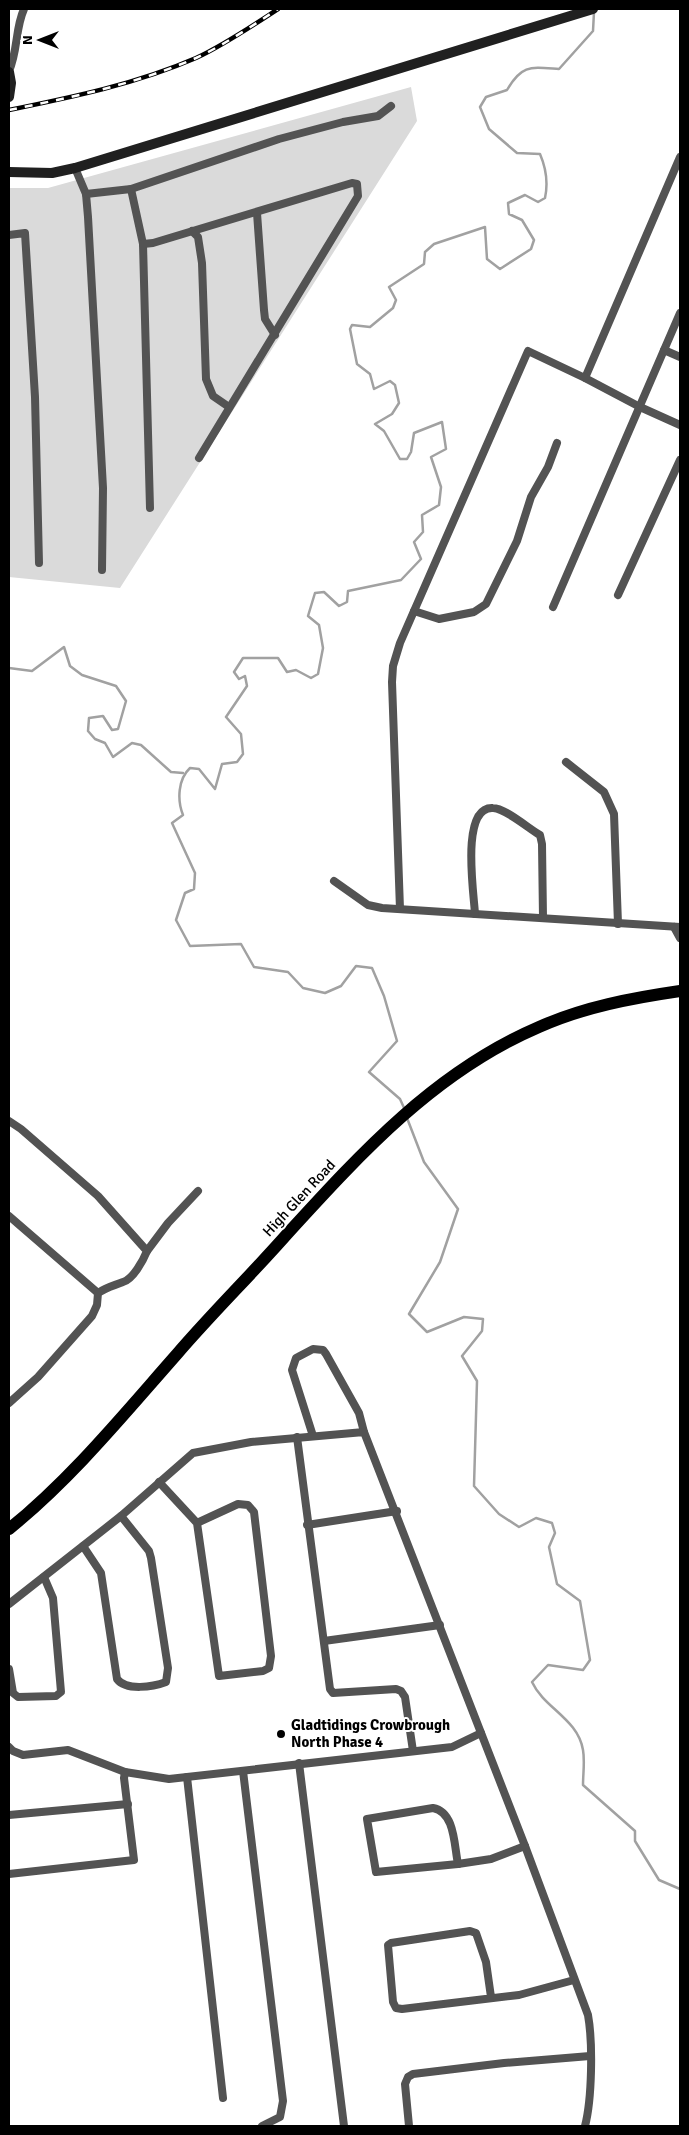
<svg xmlns="http://www.w3.org/2000/svg" width="689" height="2135" viewBox="0 0 689 2135" font-family="Signika,sans-serif">
<rect width="100%" height="100%" fill="#fff"/>
<polygon fill="#dadada" points="411,87 417,121 120,588 9,577 9,188 48,188"/>
<g fill="none" stroke-linecap="round" stroke-linejoin="round">
<g stroke="#a1a1a1" stroke-width="2.5">
<polyline points="9,668 32,671 64,647 70,666 82,675 116,686 126,701 118,729 112,730 103,716 89,718 88,731 95,739 105,743 113,757 132,743 141,745 171,772 183,773"/>
<path d="M 405,1110 L 400,1099 L 369,1072 L 397,1041 L 384,996 L 372,968 L 356,966 L 341,986 L 325,993 L 303,988 L 288,972 L 254,967 L 241,944 L 190,946 L 176,920 L 185,893 L 194,889 L 195,873 L 172,823 L 183,815 C 177,800 178,779 190,768 L 199,769 L 215,789 L 222,764 L 237,762 L 243,754 L 241,734 L 226,717 L 247,686 L 245,676 L 239,679 L 234,672 L 243,658 L 278,658 L 287,672 L 296,670 L 311,678 L 318,674 L 323,648 L 319,625 L 308,616 L 315,593 L 324,592 L 339,606 L 347,602 L 348,591 L 401,580 L 421,559 L 414,542 L 423,532 L 422,515 L 439,505 L 441,487 L 431,457 L 446,449 L 442,422 L 414,433 L 411,452 L 407,459 L 400,459 L 384,431 L 375,424 L 392,414 L 399,403 L 395,385 L 390,381 L 374,389 L 370,374 L 357,364 L 350,329 L 352,325 L 370,327 L 393,308 L 396,300 L 389,287 L 424,264 L 425,252 L 434,244 L 485,227 L 487,259 L 500,269 L 531,249 L 534,240 L 522,220 L 509,214 L 508,203 L 525,195 L 538,202 L 545,198 C 548,184 546,168 540,154 L 517,153 L 489,129 L 480,107 L 486,97 L 507,90 C 522,64 531,67 559,69 L 593,31 L 594,12"/>
<path d="M 407,1118 L 424,1162 L 458,1209 L 440,1262 L 409,1314 L 427,1332 L 464,1317 L 483,1319 L 482,1331 L 462,1356 L 477,1381 L 474,1486 L 499,1514 L 519,1527 L 536,1518 L 552,1523 L 555,1533 L 549,1547 L 557,1584 L 580,1601 L 590,1660 L 583,1670 L 548,1665 L 532,1682 C 544,1708 578,1719 583,1750 C 585,1761 583,1774 583,1785 L 635,1831 L 635,1841 L 659,1880 L 680,1889"/>
</g>
<g stroke="#535353" stroke-width="8">
<path d="M 9,71 C 18,51 15,29 24,9"/>
<polyline points="680,157 585,378 640,407 680,425"/>
<polyline points="75,168 86,194 88,217 103,488 102,570"/>
<polyline points="131,189 143,244 150,508"/>
<polyline points="86,194 131,189 279,139 343,122 378,116 391,106"/>
<polyline points="257,213 264,310 265,319 275,335"/>
<polyline points="192,231 198,237 202,263 206,379 213,396 229,407"/>
<polyline points="9,235 25,233 35,397 39,563"/>
<polyline points="143,244 153,243 352,183 357,184 358,196 199,458"/>
<polyline points="664,350 680,357"/>
<polyline points="618,595 680,460"/>
<polyline points="553,607 680,313"/>
<polyline points="414,611 439,619 474,612 486,604 517,541 531,497 548,467 557,443"/>
<polyline points="566,762 604,792 614,814 618,924"/>
<polyline points="334,881 368,905 382,908 680,927"/>
<polyline points="400,909 392,682 393,666 400,643 528,351 585,378"/>
<path d="M 475,914 C 474,894 460,806 493,808 C 505,808 528,828 540,835 L 542,844 L 543,918"/>
<polyline points="674,927 680,938"/>
<path d="M 9,1121 L 21,1129 L 98,1196 L 147,1251 C 143,1261 133,1279 123,1282 C 113,1286 107,1287 98,1293 L 97,1305 L 92,1316 L 38,1377 L 9,1403"/>
<polyline points="9,1216 98,1293"/>
<polyline points="147,1251 168,1223 198,1191"/>
<polyline points="313,1436 292,1370 296,1358 313,1349 323,1350 326,1354 359,1413 364,1432"/>
<polyline points="297,1437 330,1689 333,1693 396,1689 401,1691 405,1697 413,1751"/>
<polyline points="159,1482 197,1523 219,1676 263,1671 269,1668 271,1656 254,1512 248,1505 238,1504 197,1523"/>
<polyline points="307,1525 397,1511"/>
<path d="M 83,1546 L 101,1573 L 117,1679 C 126,1691 153,1687 166,1682 L 168,1668 L 151,1558 L 149,1551 L 121,1516"/>
<path d="M 9,1604 L 121,1516 L 193,1453 L 251,1442 L 364,1432 L 525,1846 L 588,2015 C 593,2043 592,2099 585,2126"/>
<polyline points="324,1641 440,1625"/>
<polyline points="9,1669 13,1693 18,1697 56,1696 61,1692 53,1598 44,1577"/>
<polyline points="9,1747 13,1751 23,1755 68,1750 125,1772 169,1779 452,1747 481,1733"/>
<polyline points="299,1763 344,2126"/>
<polyline points="243,1771 283,2101 280,2117 262,2126"/>
<polyline points="187,1777 223,2098"/>
<path d="M 433,1808 C 455,1812 454,1845 458,1864 L 376,1872 L 367,1819 Z"/>
<polyline points="9,1815 128,1804"/>
<polyline points="458,1864 491,1859 525,1846"/>
<polyline points="9,1874 134,1860 124,1778 125,1772"/>
<polyline points="491,1997 486,1962 476,1933 470,1931 391,1943 388,1945 393,2002 396,2008 402,2009 519,1995 574,1980"/>
<polyline points="409,2126 405,2084 408,2077 413,2074 504,2063 590,2056"/>
</g>
<g stroke="#202020" stroke-width="10">
<polyline points="9,72 11,83 9,97"/>
<polyline points="9,172 52,173 75,168 593,9"/>
</g>
<path stroke="#000" stroke-width="12" d="M 9,1529 C 72,1478 124,1414 177,1354 C 213,1312 252,1274 288,1233 C 362,1152 436,1071 539,1027 C 584,1007 632,998 680,991"/>
<g stroke="#000" stroke-width="4.5">
<path id="rail" d="M 9,110 C 73,97 136,84 196,58 C 224,45 252,26 278,9"/>
</g>
<use href="#rail" stroke="#fff" stroke-width="2.5" stroke-dasharray="8" stroke-linecap="butt"/>
</g>
<circle fill="#000" stroke="#fff" stroke-width="2" cx="281" cy="1734" r="5"/>
<g text-anchor="middle" stroke-width="4" stroke-linejoin="round" paint-order="stroke">
<g font-size="15" fill="#000" stroke="#fff">
<text transform="translate(299 1198) rotate(-47)" y="5">High Glen Road</text>
</g>
<g font-size="15" font-weight="bold" fill="#000" stroke="#fff" text-anchor="start">
<text x="291" y="1730">Gladtidings Crowbrough<tspan x="291" dy="17">North Phase 4</tspan></text>
</g>
</g>
<rect width="689" height="2135" fill="none" stroke="#000000" stroke-width="20"/>
<g transform="translate(40 40) rotate(270)" stroke="#ffffff" stroke-width="4" paint-order="stroke">
<path d="M0-4L9 19L0 12L-9 19Z" fill="#000000"/>
<text y="-8" font-size="14" font-weight="bold" text-anchor="middle" fill="#000000">N</text>
</g>
</svg>
